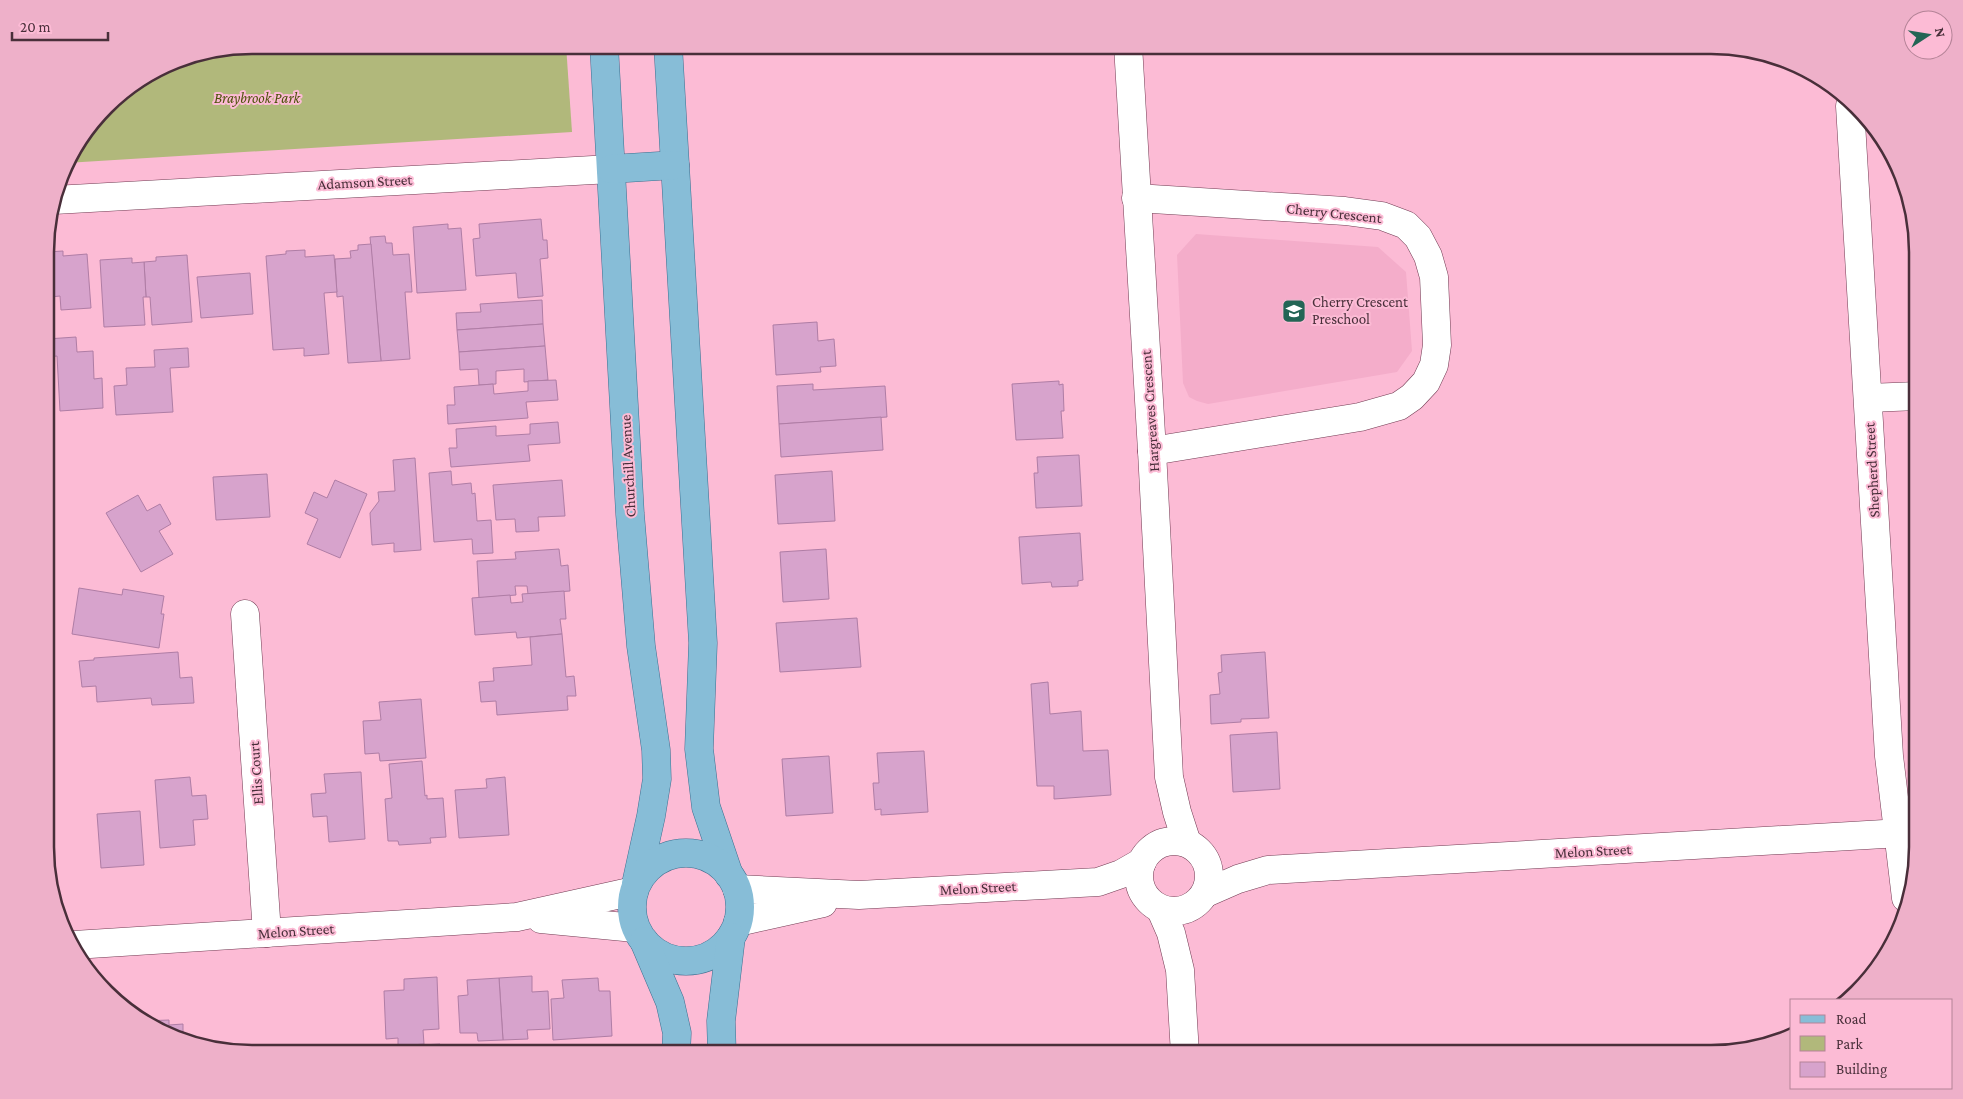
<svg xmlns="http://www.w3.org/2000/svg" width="1963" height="1099" viewBox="0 0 1963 1099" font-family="'Crimson Pro',serif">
<rect width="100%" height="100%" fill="#fcbbd5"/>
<polygon fill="#f4adca" points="1196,234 1378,247 1406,272 1412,351 1397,372 1208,404 1197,401 1189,397 1183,383 1177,255"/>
<polygon fill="#b1b87b" points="252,45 566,45 572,132 66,163 115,97 173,61"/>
<g fill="#d7a3cc" stroke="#af7da5">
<polygon points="541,219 543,240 547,240 548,258 540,259 543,296 518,298 516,273 476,276 473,239 480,238 479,224"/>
<polygon points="448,224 448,229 461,228 466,290 417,293 413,227"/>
<polygon points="385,236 386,243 392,243 393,255 409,254 412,292 405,292 410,359 381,361 370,237"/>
<polygon points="371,244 381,361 348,363 343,296 337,297 335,259 351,258 350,251 358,250 358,245"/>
<polygon points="305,250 305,257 334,255 337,292 324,293 329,354 304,356 304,348 273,350 266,256 286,254 286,251"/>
<polygon points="63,251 63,256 87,254 91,308 61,310 60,296 50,297 47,252"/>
<polygon points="187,255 192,322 152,325 150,297 146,297 144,262 156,261 156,257"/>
<polygon points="132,258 132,263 144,262 146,297 143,297 145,325 104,327 100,260"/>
<polygon points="250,273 253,314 201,318 197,277"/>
<polygon points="542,300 543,324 457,330 456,313 481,312 480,304"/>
<polygon points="817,322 818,341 834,339 836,366 820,367 821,372 776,375 773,325"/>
<polygon points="543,324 545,346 459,352 457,330"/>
<polygon points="76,337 77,352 93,351 94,379 102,378 103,408 60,411 57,356 48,357 47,339"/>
<polygon points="545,346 548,380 524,382 524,369 496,371 496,384 479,385 478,369 460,370 459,352"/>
<polygon points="188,348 189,367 170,368 173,412 116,415 114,386 127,385 126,368 155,367 154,350"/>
<polygon points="556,380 558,400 526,402 528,418 448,424 447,405 455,405 454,387 493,384 494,394 528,391 528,381"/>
<polygon points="1059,381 1059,385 1063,384 1064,411 1061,411 1063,438 1016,440 1012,384"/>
<polygon points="813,384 813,390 885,386 887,417 779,424 777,386"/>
<polygon points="881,417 883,450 781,457 779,424"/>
<polygon points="558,422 560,443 528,445 530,461 451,467 449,448 457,448 456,429 496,426 496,436 530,434 530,424"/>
<polygon points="1079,455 1082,506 1036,508 1034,473 1038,473 1037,457"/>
<polygon points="415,458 421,550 394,552 394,543 372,545 370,513 379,501 378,492 395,491 393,460"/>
<polygon points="451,471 452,485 471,483 472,494 475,493 477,521 491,520 493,553 473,554 472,539 434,542 429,473"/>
<polygon points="832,471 835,521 778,524 775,475"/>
<polygon points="267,474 270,517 216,520 213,477"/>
<polygon points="335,480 367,494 340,558 307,544 318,519 305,513 314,492 327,498"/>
<polygon points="562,480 565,516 538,517 539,531 516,532 515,519 496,520 493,485"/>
<polygon points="138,495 147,511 160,504 171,524 159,531 173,554 141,572 106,513"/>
<polygon points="1080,533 1083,580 1078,581 1078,586 1052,587 1051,582 1022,584 1019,537"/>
<polygon points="559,549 561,566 568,565 570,591 528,594 527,586 515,586 516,595 479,598 477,561 516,559 515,552"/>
<polygon points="826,549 829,599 783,602 780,552"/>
<polygon points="79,588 122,595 123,589 164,596 161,614 164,614 159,648 72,634"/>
<polygon points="564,591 566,619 560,619 562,634 517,638 516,632 475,635 472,598 510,595 511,603 523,602 522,594"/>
<polygon points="857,618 861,667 780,672 776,623"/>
<polygon points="562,634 566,677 574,676 576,696 567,696 568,710 497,715 496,701 481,702 479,682 494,681 493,668 532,665 530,637"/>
<polygon points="178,652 180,678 192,677 194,703 152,705 151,698 97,702 96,686 82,687 79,661 94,660 94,658"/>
<polygon points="1265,652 1269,718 1241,719 1241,722 1211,724 1210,695 1220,694 1218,673 1222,672 1221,655"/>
<polygon points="1048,682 1050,714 1081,711 1083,751 1108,750 1111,795 1054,799 1054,786 1037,786 1031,684"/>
<polygon points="421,699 426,758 380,761 379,753 365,754 363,721 381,720 379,702"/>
<polygon points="1277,732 1280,789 1233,792 1230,735"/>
<polygon points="924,751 928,812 881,815 881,809 875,810 873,783 879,783 877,753"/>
<polygon points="829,756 833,813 786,816 782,759"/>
<polygon points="422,761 425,796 427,795 427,799 443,798 446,837 430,838 431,843 399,845 398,841 388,841 385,799 392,798 389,764"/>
<polygon points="361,772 365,839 329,842 327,816 313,817 311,794 326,793 324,774"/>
<polygon points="190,777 192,796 206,795 208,819 193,820 195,845 160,848 155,780"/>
<polygon points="505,777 509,835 459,838 455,790 487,788 486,779"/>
<polygon points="140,811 144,865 101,868 97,814"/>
<polygon points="532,976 532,992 548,991 550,1029 527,1030 528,1039 503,1040 499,978"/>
<polygon points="437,977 439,1029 423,1030 424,1044 398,1046 398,1038 386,1039 384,991 404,990 404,979"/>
<polygon points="499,978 503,1040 478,1041 477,1033 460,1033 458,996 468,995 467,980"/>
<polygon points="598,978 599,991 610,991 612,1036 553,1040 551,999 564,998 562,980"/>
<polygon points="169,1020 169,1025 183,1024 183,1041 149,1026 143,1021"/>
<polygon points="440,1044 441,1054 404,1054 404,1046"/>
</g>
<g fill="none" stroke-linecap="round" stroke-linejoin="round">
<g stroke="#723b53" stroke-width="29">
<g id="minor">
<polyline points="1128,45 1152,451 1169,777 1177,812 1187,843"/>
<polyline points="1850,106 1889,756 1906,898"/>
<polyline points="1136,198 1345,211 1382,216 1406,225 1418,237 1428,256 1434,277 1437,345 1434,365 1426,382 1412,397 1399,406 1360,417 1152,451"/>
<polyline points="54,200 611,169"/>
<polyline points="1868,398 1918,396"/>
<polyline points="245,614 267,933"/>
<circle cx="1174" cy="876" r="35"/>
<polyline points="737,889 859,895 1098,882 1121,874 1142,862"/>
<polyline points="1206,893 1238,879 1268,870 1918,832"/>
<polyline points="1161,910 1171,933 1180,970 1185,1054"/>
<polyline points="541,919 635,928"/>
<polyline points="738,922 823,903"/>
<polyline points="74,945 517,917 634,891"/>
</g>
</g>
<g stroke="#3d6f8f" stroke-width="29">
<g id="major">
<polyline points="604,45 630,514 641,646 656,750 657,779 651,816 636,884"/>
<polyline points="668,45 703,643 699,749 706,807 729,875"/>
<polyline points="611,169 675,165"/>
<circle cx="686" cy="907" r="54"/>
<polyline points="644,941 670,1002 677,1033 676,1054"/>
<polyline points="722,1054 721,1021 731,937"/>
</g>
</g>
<use href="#minor" stroke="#fff" stroke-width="28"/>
<use href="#major" stroke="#87bdd7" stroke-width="28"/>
</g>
<defs>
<g id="school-square" transform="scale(1.25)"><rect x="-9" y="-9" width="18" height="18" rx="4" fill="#236555" stroke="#fcbbd5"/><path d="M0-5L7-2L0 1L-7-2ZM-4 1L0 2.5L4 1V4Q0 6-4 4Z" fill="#fff"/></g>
</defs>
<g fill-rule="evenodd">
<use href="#school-square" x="1294" y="311"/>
</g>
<g text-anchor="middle" stroke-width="4" stroke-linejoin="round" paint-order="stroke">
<g font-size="15" font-style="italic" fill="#4c5109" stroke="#fcbbd5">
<text x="257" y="103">Braybrook Park</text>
</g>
<g font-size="15" fill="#492f3a" stroke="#fcbbd5">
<text transform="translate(365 182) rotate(-3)" y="5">Adamson Street</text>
<text transform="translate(1334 213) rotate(6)" y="5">Cherry Crescent</text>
<text transform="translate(1150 411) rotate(-94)" y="5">Hargreaves Crescent</text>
<text transform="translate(628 466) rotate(-93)" y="5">Churchill Avenue</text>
<text transform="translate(1872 470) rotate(-93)" y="5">Shepherd Street</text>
<text transform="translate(256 773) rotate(-94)" y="5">Ellis Court</text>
<text transform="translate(1593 851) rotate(-3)" y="5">Melon Street</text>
<text transform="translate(978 888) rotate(-3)" y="5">Melon Street</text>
<text transform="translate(296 931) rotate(-4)" y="5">Melon Street</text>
</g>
<g font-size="15" fill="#492f3a" stroke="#fcbbd5" text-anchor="start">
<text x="1312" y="307">Cherry Crescent<tspan x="1312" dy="17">Preschool</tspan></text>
</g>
</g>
<path d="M0 0H1963V1099H0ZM252 54H1711A198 198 0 0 1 1909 252V847A198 198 0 0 1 1711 1045H252A198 198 0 0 1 54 847V252A198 198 0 0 1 252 54Z" fill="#eeb0c9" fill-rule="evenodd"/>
<path fill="none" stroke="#492f3a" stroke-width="2.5" d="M252 54H1711A198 198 0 0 1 1909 252V847A198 198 0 0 1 1711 1045H252A198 198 0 0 1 54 847V252A198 198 0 0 1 252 54Z"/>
<rect x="1790" y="999" width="162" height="90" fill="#fcbbd5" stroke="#b48397"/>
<rect x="1800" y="1015" width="25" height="8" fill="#87bdd7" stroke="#b48397"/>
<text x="1836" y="1024" font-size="15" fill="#492f3a">Road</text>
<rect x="1800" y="1036" width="25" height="15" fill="#b1b87b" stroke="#b48397"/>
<text x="1836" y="1049" font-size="15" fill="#492f3a">Park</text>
<rect x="1800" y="1062" width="25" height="15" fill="#d7a3cc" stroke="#b48397"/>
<text x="1836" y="1074" font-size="15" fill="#492f3a">Building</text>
<g transform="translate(1928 35) rotate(78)"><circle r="24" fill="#fcbbd5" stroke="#b48397"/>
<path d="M0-4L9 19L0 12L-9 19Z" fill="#236555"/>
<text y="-8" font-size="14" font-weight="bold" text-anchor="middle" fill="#492f3a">N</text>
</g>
<path d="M12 32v8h96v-8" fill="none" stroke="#492f3a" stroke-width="2.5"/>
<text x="20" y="32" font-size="15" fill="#492f3a" stroke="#fcbbd5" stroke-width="4" paint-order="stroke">20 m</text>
</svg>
